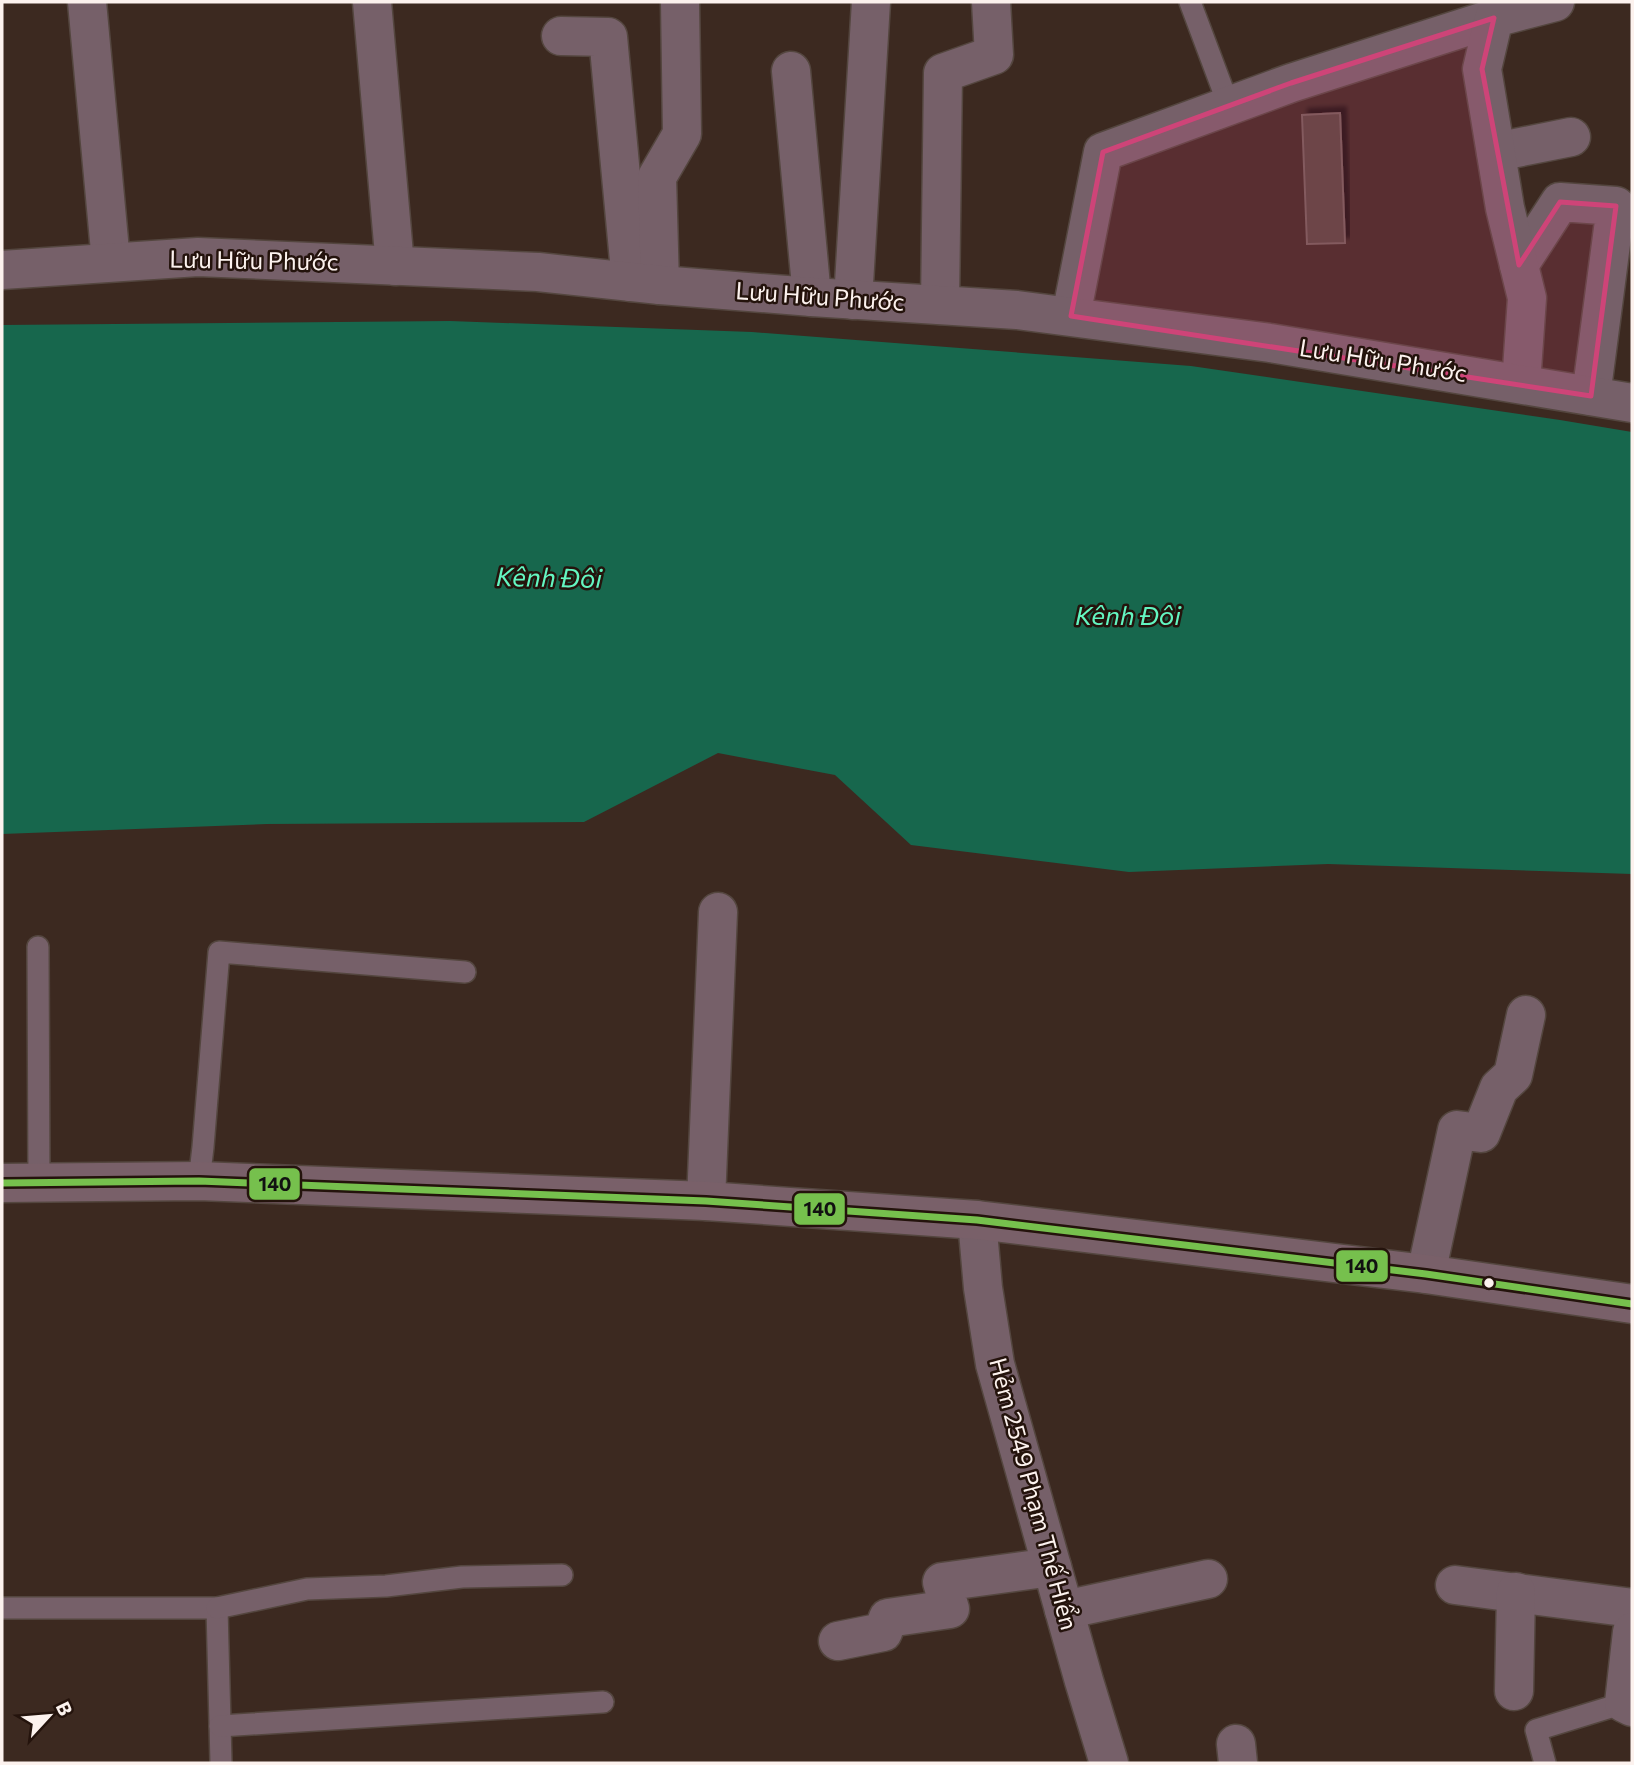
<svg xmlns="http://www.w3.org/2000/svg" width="1634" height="1765" viewBox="0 0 1634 1765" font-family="Commissioner,sans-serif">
<defs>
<filter id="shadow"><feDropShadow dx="6" dy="-6" stdDeviation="2" flood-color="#0009"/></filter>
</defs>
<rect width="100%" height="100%" fill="#3c2920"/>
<polygon fill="#17674d" points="450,321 752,332 1191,366 1560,420 1632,432 1632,874 1328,864 1129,872 911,845 835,775 718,753 584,822 267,824 2,834 2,325"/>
<polygon fill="#54443c" stroke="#715f58" stroke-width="2" filter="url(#shadow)" points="1340,113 1345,243 1307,244 1302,115"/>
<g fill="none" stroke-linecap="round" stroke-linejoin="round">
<g stroke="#54463f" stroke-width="24">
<g id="service">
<polyline points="1190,2 1229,106"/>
<polyline points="38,947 39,1183"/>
<polyline points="199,1181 203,1147 219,952 465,972"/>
<polyline points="2,1608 217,1608 221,1763"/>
<polyline points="217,1608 307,1589 386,1586 462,1577 562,1575"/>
<polyline points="220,1726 603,1702"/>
<polyline points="1545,1763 1536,1730 1624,1703"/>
</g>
</g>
<g stroke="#54463f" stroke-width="41">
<g id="minor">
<polyline points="87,2 111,262"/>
<polyline points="372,2 395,266"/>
<polyline points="561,36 608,37 631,282"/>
<polyline points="791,71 812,297"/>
<polyline points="1496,152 1571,137"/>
<polyline points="1519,265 1560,202 1616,206 1591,396"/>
<polyline points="660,285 657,177 682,134 680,2"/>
<polyline points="853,300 871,2"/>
<polyline points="940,305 943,73 994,55 991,2"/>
<polyline points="1071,316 1103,152 1291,83 1494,18"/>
<polyline points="1521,384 1527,298 1505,208 1482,69 1494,18 1555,2"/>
<polyline points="706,1201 718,912"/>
<polyline points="977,1220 983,1288 995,1364 1084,1681 1109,1763"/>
<polyline points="1426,1274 1457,1130 1481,1133 1499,1088 1513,1075 1526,1015"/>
<polyline points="1455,1585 1632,1608"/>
<polyline points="1064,1610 1208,1579"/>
<polyline points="1632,1632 1624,1703 1632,1707"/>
<polyline points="838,1641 883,1632 888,1618 950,1609 942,1582 1052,1567"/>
<polyline points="1514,1691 1516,1592"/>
<polyline points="1236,1744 1238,1763"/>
</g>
</g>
<g stroke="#54463f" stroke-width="41">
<polyline id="tertiary" points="2,270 198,257 538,272 660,285 812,297 1017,310 1270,343 1632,403"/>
</g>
<g stroke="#54463f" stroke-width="41">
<polyline id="secondary" points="2,1183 199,1181 706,1201 977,1220 1426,1274 1632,1304"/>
</g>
<use href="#service" stroke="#766069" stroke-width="21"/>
<use href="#minor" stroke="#766069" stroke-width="38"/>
<use href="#tertiary" stroke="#766069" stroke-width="38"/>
<use href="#secondary" stroke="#796069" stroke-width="38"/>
<g stroke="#24130c" stroke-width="12">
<polyline id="bus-1" points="2,1183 199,1181 706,1201 977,1220 1426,1274 1632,1304"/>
</g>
<use href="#bus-1" stroke="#76c04d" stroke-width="7"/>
</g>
<path fill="#ce4478" fill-opacity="0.2" stroke="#ce4478" stroke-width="5" stroke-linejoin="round" d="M 1494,18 L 1482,69 L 1519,265 L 1560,202 L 1616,206 L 1591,396 L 1071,316 L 1103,152 L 1291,83 Z"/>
<circle fill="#fcf2ee" stroke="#24130c" stroke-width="2.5" cx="1489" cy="1283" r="6"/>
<g text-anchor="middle" stroke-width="5" stroke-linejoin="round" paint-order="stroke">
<g font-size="24" fill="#fcf2ee" stroke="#24130c">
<text transform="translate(254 261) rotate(1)" y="8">Lưu Hữu Phước</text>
<text transform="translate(820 297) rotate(4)" y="8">Lưu Hữu Phước</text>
<text transform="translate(1383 361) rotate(9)" y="8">Lưu Hữu Phước</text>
<text transform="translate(1033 1494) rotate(75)" y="8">Hẻm 2549 Phạm Thế Hiển</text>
</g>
<g font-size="26" font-style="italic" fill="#63f6c1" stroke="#24130c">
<text transform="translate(549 578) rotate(1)" y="9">Kênh Đôi</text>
<text x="1128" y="625">Kênh Đôi</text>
</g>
</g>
<g stroke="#24130c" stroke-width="2.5">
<rect x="248" y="1167" width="53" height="34" rx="7" fill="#76c04d"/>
<rect x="793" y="1192" width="53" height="34" rx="7" fill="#76c04d"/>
<rect x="1335" y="1249" width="54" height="34" rx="7" fill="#76c04d"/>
</g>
<g font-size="19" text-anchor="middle" font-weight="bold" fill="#111">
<text x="275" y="1191">140</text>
<text x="820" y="1216">140</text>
<text x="1362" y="1273">140</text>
</g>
<rect width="1634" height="1765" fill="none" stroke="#fcf2ee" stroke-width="7"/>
<g transform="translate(49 1716) rotate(64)" stroke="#24130c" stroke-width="5" paint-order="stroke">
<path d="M0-5L12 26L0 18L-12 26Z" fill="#fcf2ee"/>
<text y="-10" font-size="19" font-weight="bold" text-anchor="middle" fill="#fcf2ee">B</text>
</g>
</svg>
